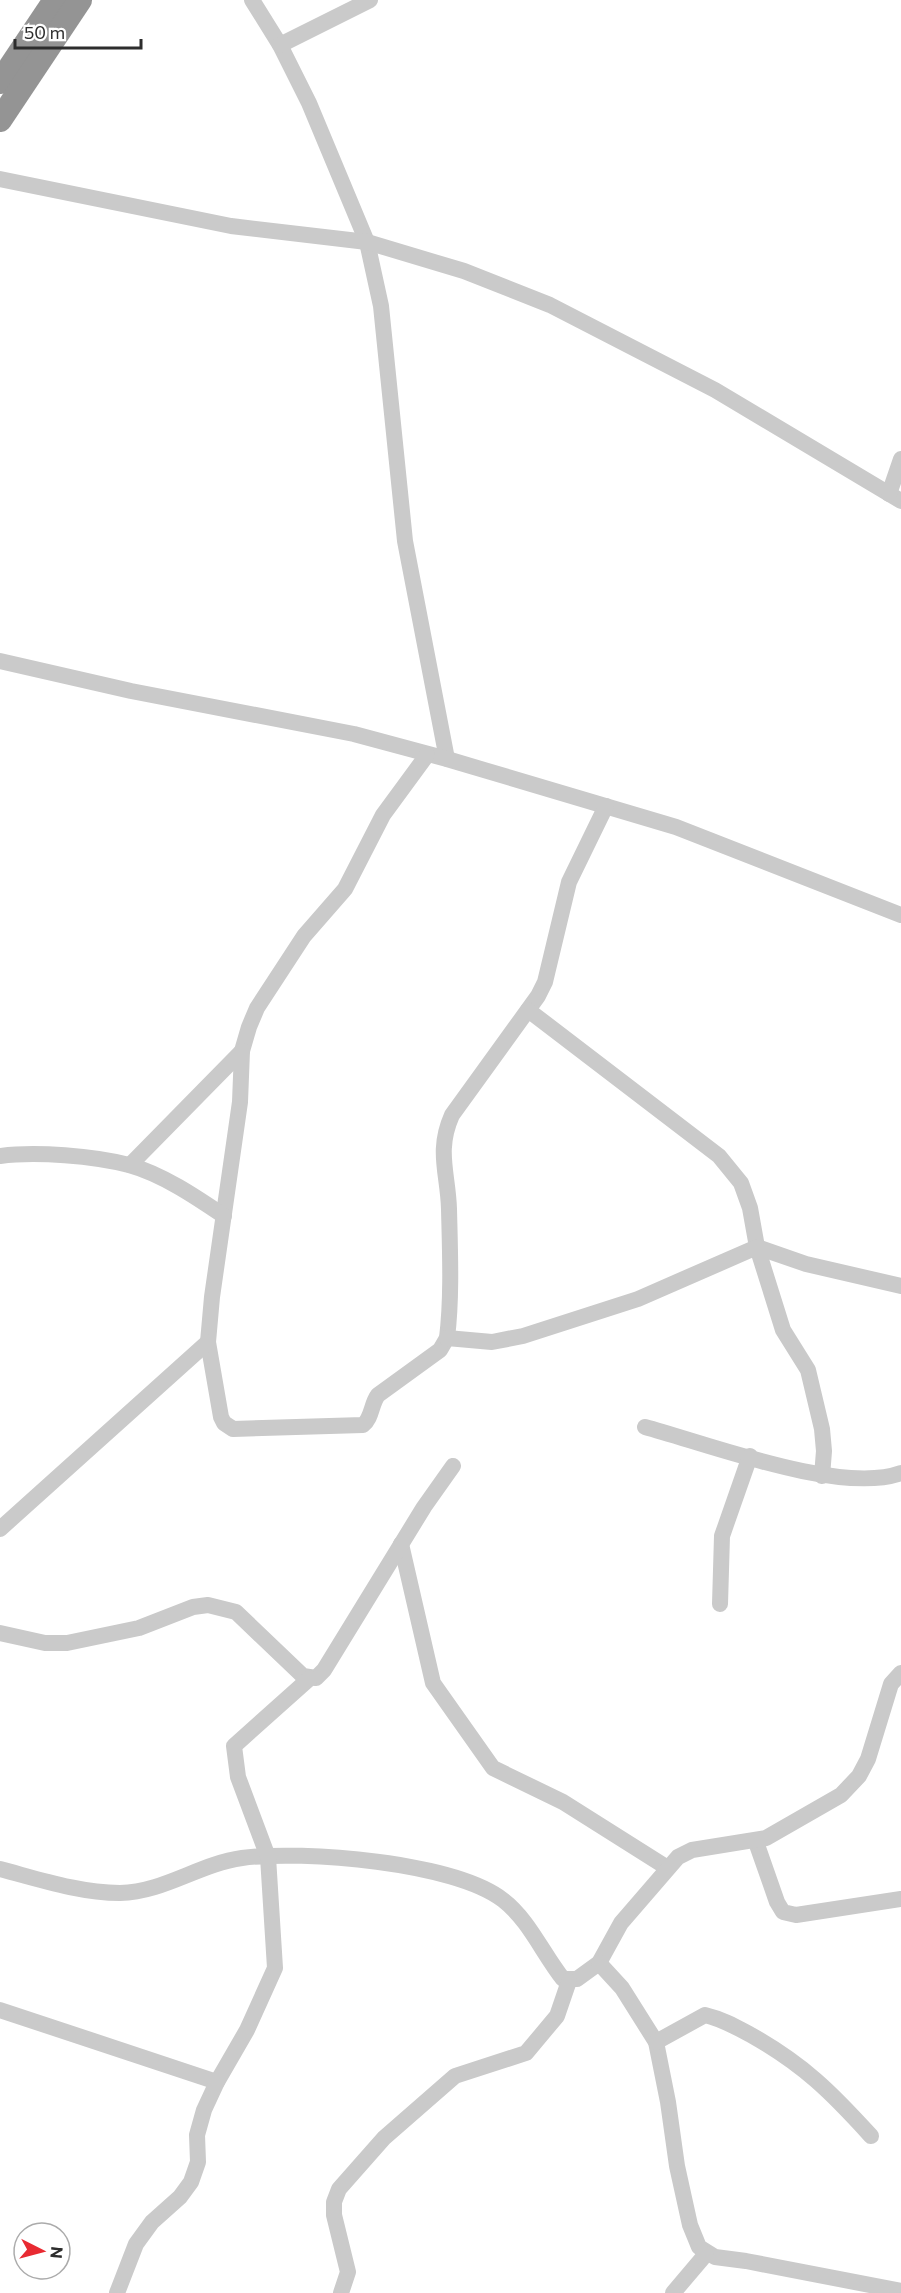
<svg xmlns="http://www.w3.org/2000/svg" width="901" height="2293" viewBox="0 0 901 2293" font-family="Commissioner,sans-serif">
<rect width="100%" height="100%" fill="#fff"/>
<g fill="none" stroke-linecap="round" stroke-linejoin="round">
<g stroke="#cacaca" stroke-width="16">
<polyline points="252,0 280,45 309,103 367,242 381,306 405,541 447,759"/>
<polyline points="280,45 370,0"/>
<polyline points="0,179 231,226 367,242 464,271 550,305 715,390 901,501"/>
<polyline points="889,494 901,459"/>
<polyline points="0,661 131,691 354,734 447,759 676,827 901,915"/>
<path d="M 427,755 L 383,815 L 345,889 L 304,936 L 257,1008 L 249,1027 L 242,1051 L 240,1102 L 212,1297 L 208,1342 L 221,1417 L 224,1423 L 233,1429 L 363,1425 C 372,1418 371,1404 378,1395 L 440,1350 L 447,1338 C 452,1297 450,1251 449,1209 C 448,1173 436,1151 452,1115 L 538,996 L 545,982 L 569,882 L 606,806"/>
<polyline points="528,1010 719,1156 741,1183 750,1208 757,1247 783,1330 808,1370 822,1429 824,1451 822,1476"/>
<path d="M 0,1156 C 36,1151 94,1156 129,1165 C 162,1174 196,1197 224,1216"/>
<polyline points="130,1165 242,1051"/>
<polyline points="447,1338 492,1342 523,1336 638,1299 757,1247 806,1264 901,1286"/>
<path d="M 645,1427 C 708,1444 841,1495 901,1473"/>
<polyline points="0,1529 208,1342"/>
<polyline points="401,1544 433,1683 493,1768 563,1802 666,1867"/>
<polyline points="720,1604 722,1536 750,1456"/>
<polyline points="0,1633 45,1643 67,1643 139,1628 193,1607 208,1605 236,1612 303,1676 316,1678 324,1670 424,1507 453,1466"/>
<polyline points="756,1842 777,1902 783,1912 796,1915 901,1899"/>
<path d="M 0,1869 C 38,1879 80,1893 120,1893 C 164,1892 199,1864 242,1858 C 303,1850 454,1862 503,1900 C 529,1920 543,1954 563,1979 L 577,1979 L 599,1963 L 621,1923 L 678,1857 L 692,1850 L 766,1838 L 841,1795 L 859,1776 L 868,1759 L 891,1684 L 901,1673"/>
<polyline points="599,1963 622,1988 656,2042 668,2102 677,2166 690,2225 699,2247 715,2257 746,2261 901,2291"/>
<polyline points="0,2010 217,2082"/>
<path d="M 656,2042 L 705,2015 C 722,2019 736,2027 751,2035 C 804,2065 831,2092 871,2136"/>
<polyline points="117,2293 136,2244 152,2222 180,2197 191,2182 198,2162 197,2135 204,2110 217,2082 247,2030 275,1968 268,1857 238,1777 234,1746 310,1678"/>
<polyline points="341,2293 348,2272 334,2215 334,2202 339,2189 384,2138 455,2076 526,2053 557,2016 569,1981"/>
<polyline points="673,2293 706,2254"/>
</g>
<g stroke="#949494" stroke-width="24">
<polyline points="0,82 55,0"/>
<polyline points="0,120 80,0"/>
</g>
</g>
<g transform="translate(42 2251) rotate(96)"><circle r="28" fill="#ffffff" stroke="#ababab" stroke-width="1.5"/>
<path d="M0-4.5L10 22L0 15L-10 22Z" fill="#e82a32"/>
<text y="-9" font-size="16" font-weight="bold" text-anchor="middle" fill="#2d2d2d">N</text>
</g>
<path d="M15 39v9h126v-9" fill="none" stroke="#2d2d2d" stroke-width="3"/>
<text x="24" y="39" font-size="18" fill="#2d2d2d" stroke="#ffffff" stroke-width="4.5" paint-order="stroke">50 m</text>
</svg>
